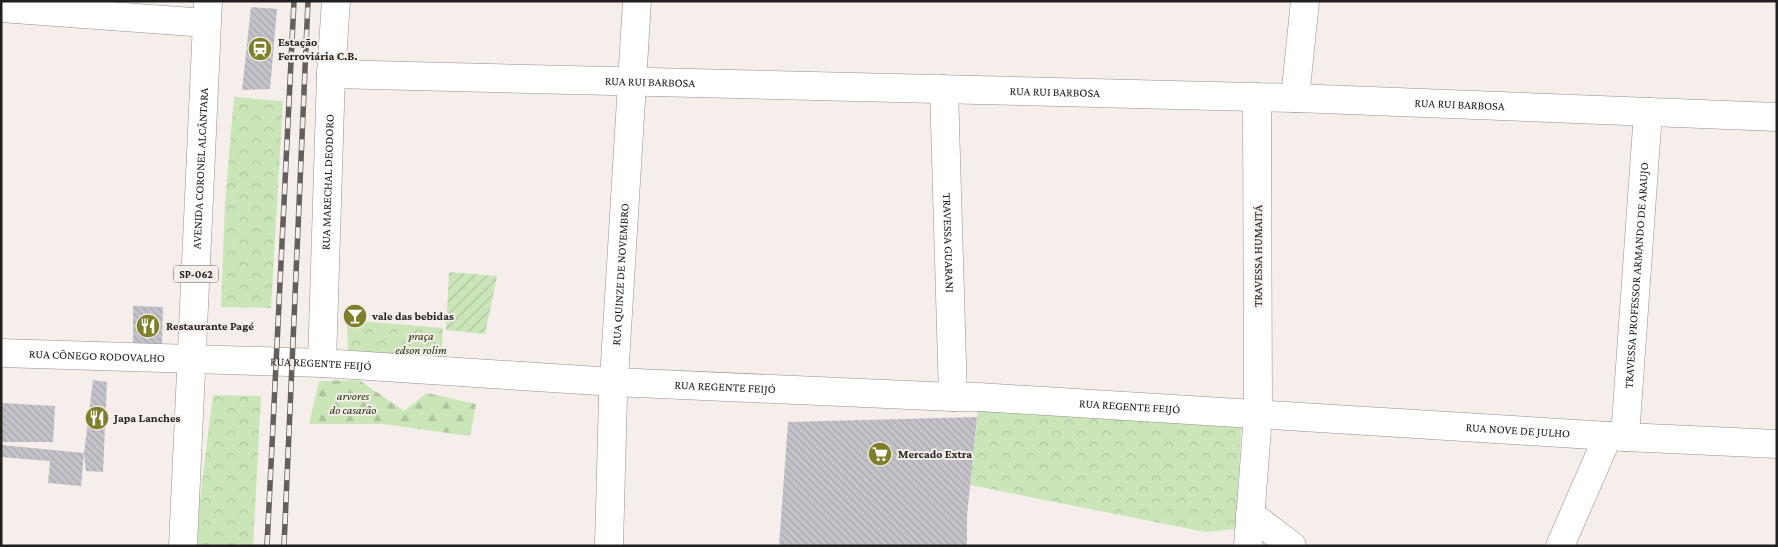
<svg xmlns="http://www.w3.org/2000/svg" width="1778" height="547" viewBox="0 0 1778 547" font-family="'Crimson Pro',serif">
<defs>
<pattern id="forest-firs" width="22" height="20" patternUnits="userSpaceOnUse" patternTransform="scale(1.25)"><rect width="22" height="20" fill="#cae6b9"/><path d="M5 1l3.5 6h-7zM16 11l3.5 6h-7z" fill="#adc59f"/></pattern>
<pattern id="park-crowns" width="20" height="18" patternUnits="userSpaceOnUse" patternTransform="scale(1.25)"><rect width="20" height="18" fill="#cae6b9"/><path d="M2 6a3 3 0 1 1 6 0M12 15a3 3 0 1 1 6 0" fill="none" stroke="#adc59f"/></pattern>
<pattern id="garden-furrows" width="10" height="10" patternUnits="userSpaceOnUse" patternTransform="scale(1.25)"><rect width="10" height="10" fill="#cae6b9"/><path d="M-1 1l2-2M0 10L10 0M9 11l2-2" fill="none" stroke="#adc59f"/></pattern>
<pattern id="building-back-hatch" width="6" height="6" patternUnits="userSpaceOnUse" patternTransform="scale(1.25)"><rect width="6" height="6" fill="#c4c3c9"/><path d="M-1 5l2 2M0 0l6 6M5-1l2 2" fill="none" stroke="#a8a7ac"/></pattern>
</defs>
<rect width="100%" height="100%" fill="#f5eeea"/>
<polygon fill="url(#forest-firs)" points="359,380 404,411 427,393 476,404 470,436 383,424 309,424 319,381"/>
<g fill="url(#park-crowns)">
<polygon points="234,97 283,101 271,308 221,307 225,203"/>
<polygon points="347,320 443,328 441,360 348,352"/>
<polygon points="213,395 261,396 253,546 194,546"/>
<polygon points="979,400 1242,415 1236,529 1205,532 970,485"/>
</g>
<polygon fill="url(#garden-furrows)" points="449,272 497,276 485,334 446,330"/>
<g fill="url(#building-back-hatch)">
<polygon points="251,7 277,9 270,89 242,90"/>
<polygon points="133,306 163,307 162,345 133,347"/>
<polygon points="93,380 107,382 103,472 86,471 84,453"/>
<polygon points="1,403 55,406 53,442 1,442"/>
<polygon points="977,417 967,516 967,546 779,546 788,422"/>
<polygon points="1,445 84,453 81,486 48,483 50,461 1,457"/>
</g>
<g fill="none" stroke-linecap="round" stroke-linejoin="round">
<g stroke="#958f8c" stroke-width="29">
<g id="minor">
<path id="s1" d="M 331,74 L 1295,98 L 1777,117"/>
<path id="s2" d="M 944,89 L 953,397"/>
<polyline points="1295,98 1305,1"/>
<path id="s3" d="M 1,353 L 322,363 L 614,382 L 953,397 L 979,397 L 1625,437 L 1777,444"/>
<path id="s4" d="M 322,363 L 331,74 L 336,1"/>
<path id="s5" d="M 1625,437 L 1648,112"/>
<polyline points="1250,514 1292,546"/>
<path id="s6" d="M 609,546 L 613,396 L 637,1"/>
<polyline points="1248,546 1258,415 1257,97"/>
<polyline points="1560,546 1608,436"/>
</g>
</g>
<g stroke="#958f8c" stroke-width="29">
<polyline id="secondary" points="1,8 206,23"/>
</g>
<g stroke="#958f8c" stroke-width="29">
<g id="primary">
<path id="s7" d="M 183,546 L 208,1"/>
</g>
</g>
<use href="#minor" stroke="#fff" stroke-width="28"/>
<use href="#secondary" stroke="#fff" stroke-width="28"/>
<use href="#primary" stroke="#fff" stroke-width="28"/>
<g stroke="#635f5d" stroke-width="5.5">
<g id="rail">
<polyline points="267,546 294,1"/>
<polyline points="284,546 308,1"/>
</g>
</g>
<use href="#rail" stroke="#f5eeea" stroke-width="4" stroke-dasharray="11" stroke-linecap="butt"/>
</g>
<defs>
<g id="station-disc" transform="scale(1.25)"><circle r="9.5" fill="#7d7f29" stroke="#f5eeea"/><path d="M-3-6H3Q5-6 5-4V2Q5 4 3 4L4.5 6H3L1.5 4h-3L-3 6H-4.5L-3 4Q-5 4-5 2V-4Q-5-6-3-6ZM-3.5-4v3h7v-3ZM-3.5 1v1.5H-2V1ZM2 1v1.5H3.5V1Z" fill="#fff"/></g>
<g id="bar-disc" transform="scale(1.25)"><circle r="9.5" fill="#7d7f29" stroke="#f5eeea"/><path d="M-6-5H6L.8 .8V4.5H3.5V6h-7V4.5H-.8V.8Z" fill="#fff"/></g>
<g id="restaurant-disc" transform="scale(1.25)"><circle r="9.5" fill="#7d7f29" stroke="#f5eeea"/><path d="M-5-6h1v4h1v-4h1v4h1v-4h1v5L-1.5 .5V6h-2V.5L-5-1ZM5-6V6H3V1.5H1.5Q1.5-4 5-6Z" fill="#fff"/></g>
<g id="supermarket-disc" transform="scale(1.25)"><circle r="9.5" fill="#7d7f29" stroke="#f5eeea"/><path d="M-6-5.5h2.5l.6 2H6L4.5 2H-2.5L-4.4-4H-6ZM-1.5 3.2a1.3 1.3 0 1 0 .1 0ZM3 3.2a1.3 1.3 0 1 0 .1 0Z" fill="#fff"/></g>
</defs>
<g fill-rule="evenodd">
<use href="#station-disc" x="260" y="49"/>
<use href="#bar-disc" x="355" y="316"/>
<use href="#restaurant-disc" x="148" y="326"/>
<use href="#restaurant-disc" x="97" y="418"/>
<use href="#supermarket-disc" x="880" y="454"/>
</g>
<g text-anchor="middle" stroke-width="4" stroke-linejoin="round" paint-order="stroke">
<rect fill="#f5eeea" stroke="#615e5c" stroke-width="1" x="173.5" y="265.5" width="45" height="17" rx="4"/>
<g font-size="11" font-weight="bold" fill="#22201f">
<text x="196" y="278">SP-062</text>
</g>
<g font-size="12" font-weight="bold" fill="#22201f" stroke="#f5eeea" text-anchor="start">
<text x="278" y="46">Estação<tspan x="278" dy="14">Ferroviária C.B.</tspan></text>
<text x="372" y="320">vale das bebidas</text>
<text x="166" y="330">Restaurante Pagé</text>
<text x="114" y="422">Japa Lanches</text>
<text x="898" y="458">Mercado Extra</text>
</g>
<g font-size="12" fill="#22201f" stroke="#f5eeea">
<text dy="4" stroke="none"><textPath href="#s1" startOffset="319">RUA RUI BARBOSA</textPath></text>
<text dy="4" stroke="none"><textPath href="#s1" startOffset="724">RUA RUI BARBOSA</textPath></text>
<text dy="4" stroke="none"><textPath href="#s1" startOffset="1129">RUA RUI BARBOSA</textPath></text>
<text dy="4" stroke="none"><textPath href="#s7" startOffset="378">AVENIDA CORONEL ALCÂNTARA</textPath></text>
<text dy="4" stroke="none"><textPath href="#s4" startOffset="181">RUA MARECHAL DEODORO</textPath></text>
<text dy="4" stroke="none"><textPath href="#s2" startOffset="154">TRAVESSA GUARANI</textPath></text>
<text transform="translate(1258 256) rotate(-90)" y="4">TRAVESSA HUMAITÁ</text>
<text dy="4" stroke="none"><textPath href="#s6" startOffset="272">RUA QUINZE DE NOVEMBRO</textPath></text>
<text dy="4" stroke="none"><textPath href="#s5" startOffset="162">TRAVESSA PROFESSOR ARMANDO DE ARAUJO</textPath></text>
<text dy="4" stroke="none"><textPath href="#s3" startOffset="96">RUA CÔNEGO RODOVALHO</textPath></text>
<text dy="4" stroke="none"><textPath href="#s3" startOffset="320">RUA REGENTE FEIJÓ</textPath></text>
<text dy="4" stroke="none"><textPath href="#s3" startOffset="725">RUA REGENTE FEIJÓ</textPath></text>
<text dy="4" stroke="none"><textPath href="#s3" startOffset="1130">RUA REGENTE FEIJÓ</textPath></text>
<text dy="4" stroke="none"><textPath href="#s3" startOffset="1519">RUA NOVE DE JULHO</textPath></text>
</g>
<g font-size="12" font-style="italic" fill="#173100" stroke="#f5eeea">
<text x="421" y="340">praça<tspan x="421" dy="14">edson rolim</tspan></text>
<text x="353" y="400">arvores<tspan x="353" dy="14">do casarão</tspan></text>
</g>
</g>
<rect width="1778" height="547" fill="none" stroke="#22201f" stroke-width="5"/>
</svg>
